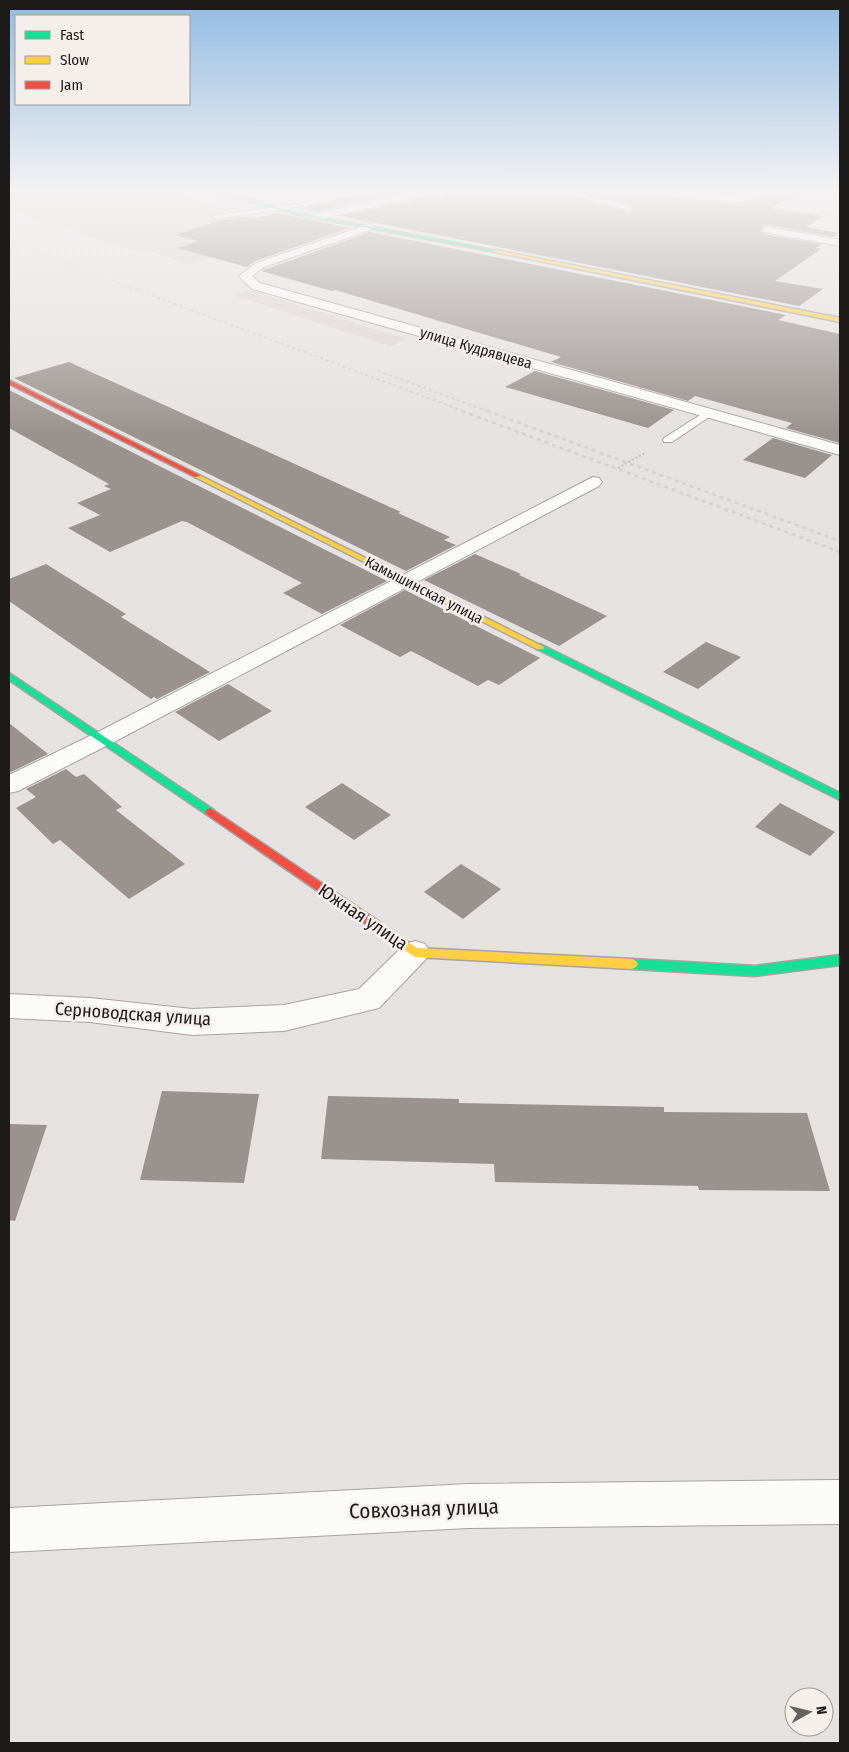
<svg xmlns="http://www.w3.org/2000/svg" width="849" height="1752" viewBox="0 0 849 1752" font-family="'Fira Sans Condensed',sans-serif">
<rect width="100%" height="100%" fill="#e6e2e1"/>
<g fill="#ddd3d0">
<polygon points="9,189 169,189 228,210 223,213 310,229 188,264 155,253 115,246 9,209"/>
<polygon points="249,290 406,339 407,339 390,346 233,295"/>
</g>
<g fill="#9a928f">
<polygon points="384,189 418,189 315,212 298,209"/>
<polygon points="449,189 546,189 630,212 635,207 568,189 643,189 650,194 680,199 735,203 767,198 781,189 809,189 770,208 823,216 806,227 839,233 833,237 768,225 762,227 761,231 764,234 821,244 816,248 821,249 775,281 823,289 799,306 340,216 442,194"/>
<polygon points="673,189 759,189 728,194"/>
<polygon points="278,213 350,228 255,261 247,267 177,248 199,241 175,235 218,221 246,217 255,218"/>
<polygon points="370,232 786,315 778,320 840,334 840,443 786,428 792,423 695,396 688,401 551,362 561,357 335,290 332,291 261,271"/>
<polygon points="69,362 401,512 398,513 450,537 444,540 456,545 406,571 14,378"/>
<polygon points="535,371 674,410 648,428 505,387"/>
<polygon points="9,390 387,581 322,614 283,593 302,583 187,522 182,521 110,552 68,528 100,515 77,503 111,489 104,486 109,484 9,428"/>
<polygon points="773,438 832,455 805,478 743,460"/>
<polygon points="475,554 521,574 519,575 607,616 559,646 424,580"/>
<polygon points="46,564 126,614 121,617 210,672 157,699 154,697 151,699 9,601 9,579"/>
<polygon points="405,590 540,658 499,685 488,680 478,686 411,651 400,657 340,625"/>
<polygon points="706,642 741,657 698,689 663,672"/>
<polygon points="228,684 272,711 219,741 175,712"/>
<polygon points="9,723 48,754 9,773"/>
<polygon points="66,769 76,777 84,774 122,807 116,810 185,864 129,899 60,840 53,844 16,808 36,797 26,789"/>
<polygon points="342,783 391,815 354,840 305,807"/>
<polygon points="780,803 835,832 810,856 755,827"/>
<polygon points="461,864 501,889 463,919 424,892"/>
<polygon points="162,1091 259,1094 244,1183 140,1180"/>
<polygon points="328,1096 459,1099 459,1103 664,1107 664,1112 807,1113 830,1191 699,1190 698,1186 495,1182 494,1164 321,1159"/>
<polygon points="9,1124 47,1125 15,1221 9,1220"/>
</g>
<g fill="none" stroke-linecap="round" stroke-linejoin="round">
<g stroke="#a6a3a2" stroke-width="2">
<g id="lane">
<polygon points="308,189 319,189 313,192 317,204 217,219 213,217 217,215 311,202 306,191"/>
<polygon points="548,189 560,189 633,208 630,210"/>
<polygon points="708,410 713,413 712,415 672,442 664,442 663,440 664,438"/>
</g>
</g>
<g stroke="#a6a3a2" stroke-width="2">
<g id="street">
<polygon points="428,189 447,189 442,192 315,220 310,217 315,214"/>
<path d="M 645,189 C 673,189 700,197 728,196 C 745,195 761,189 779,189 C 752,212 682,197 650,192 Z"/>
<polygon points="369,224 374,227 373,229 264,267 252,276 260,283 840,445 840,455 252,289 239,276 256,263"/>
<polygon points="768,227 840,240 840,246 764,232 763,230 764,228"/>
<polygon points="593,477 599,478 602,482 599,486 110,744 18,791 9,793 9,775 94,734"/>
<polygon points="415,941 425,944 430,952 425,960 379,1008 284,1031 192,1035 90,1022 9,1018 9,994 90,998 192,1009 284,1005 359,989 405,944"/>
<polygon points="840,1480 840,1524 468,1528 9,1552 9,1508 468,1484"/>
</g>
</g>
<g stroke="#a6a3a2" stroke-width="3">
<g id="fast">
<polygon points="202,189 209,189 299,213 498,251 496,252 299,215"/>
<polygon points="540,644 840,793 840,800 537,649 536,647"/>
<polygon points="9,673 214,810 215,812 214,814 206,814 9,680"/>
<polygon points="840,955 840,965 755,976 632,969 628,967 626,964 628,961 632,959 755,966"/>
</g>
</g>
<g stroke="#a6a3a2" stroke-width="3">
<g id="slow">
<polygon points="496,250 840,318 840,322 494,252"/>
<polygon points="195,475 199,475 544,647 543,649 537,649 195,477"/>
<polygon points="377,922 417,948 632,959 636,961 638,964 636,967 632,969 415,957 373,929 371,926 373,923"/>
</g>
</g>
<g stroke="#a6a3a2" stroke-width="3">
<g id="jam">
<polygon points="9,380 199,475 200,476 195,477 9,384"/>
<polygon points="210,808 381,923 383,926 381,929 373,929 206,814 205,812 206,810"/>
</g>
</g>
<polyline stroke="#c2c0c0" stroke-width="2" stroke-dasharray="2 2" stroke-linecap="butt" points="618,468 645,453"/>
<use href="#lane" fill="#fbfbfa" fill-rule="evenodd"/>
<use href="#street" fill="#fbfbfa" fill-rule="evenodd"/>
<use href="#fast" fill="#16e098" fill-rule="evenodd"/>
<use href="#slow" fill="#ffcf43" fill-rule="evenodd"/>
<use href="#jam" fill="#f24e42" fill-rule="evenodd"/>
<polyline stroke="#d3d2d2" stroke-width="1" stroke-dasharray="2.5 2.5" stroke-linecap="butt" points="9,242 132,288"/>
<g stroke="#d3d2d2" stroke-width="2" stroke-dasharray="3 3" stroke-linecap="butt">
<polyline points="129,287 466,412"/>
<polyline points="378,371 490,412"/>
</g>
<g stroke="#d3d2d2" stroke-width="2.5" stroke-dasharray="4 4" stroke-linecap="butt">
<polyline points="462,411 840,552"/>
<polyline points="487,411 840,541"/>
</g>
</g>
<linearGradient id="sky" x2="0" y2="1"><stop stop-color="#93bbe2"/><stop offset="0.44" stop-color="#f4f2f2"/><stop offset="1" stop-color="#f4f2f2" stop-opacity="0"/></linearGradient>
<rect width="849" height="434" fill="url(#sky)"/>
<g text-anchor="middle" stroke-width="5" stroke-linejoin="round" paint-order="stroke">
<g font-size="15" fill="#1d1b1a" stroke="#f5efec">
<text transform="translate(476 348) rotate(16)" y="5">улица Кудрявцева</text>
<text transform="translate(424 590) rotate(27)" y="5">Камышинская улица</text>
</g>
<g font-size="18" fill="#1d1b1a" stroke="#f5efec">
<text transform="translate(363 917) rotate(34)" y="6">Южная улица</text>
<text transform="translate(133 1014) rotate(4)" y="6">Серноводская улица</text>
</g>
<g font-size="21" fill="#1d1b1a" stroke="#f5efec">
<text transform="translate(424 1509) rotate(-2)" y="7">Совхозная улица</text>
</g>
</g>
<rect width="849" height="1752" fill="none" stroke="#1d1b1a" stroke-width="20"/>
<rect x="15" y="15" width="175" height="90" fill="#f5efec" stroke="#9f9a98"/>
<rect x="25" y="31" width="25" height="8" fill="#16e098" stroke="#9f9a98"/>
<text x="60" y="40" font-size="15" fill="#1d1b1a">Fast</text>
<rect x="25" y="56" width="25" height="8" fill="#ffcf43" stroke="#9f9a98"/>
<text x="60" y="65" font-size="15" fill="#1d1b1a">Slow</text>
<rect x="25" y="81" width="25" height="8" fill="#f24e42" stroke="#9f9a98"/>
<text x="60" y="90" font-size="15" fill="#1d1b1a">Jam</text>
<g transform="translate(809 1712) rotate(82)"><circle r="24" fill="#f5efec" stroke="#9f9a98"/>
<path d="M0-4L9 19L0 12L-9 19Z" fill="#636160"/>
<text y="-8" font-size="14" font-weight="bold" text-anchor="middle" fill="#1d1b1a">N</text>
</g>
</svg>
